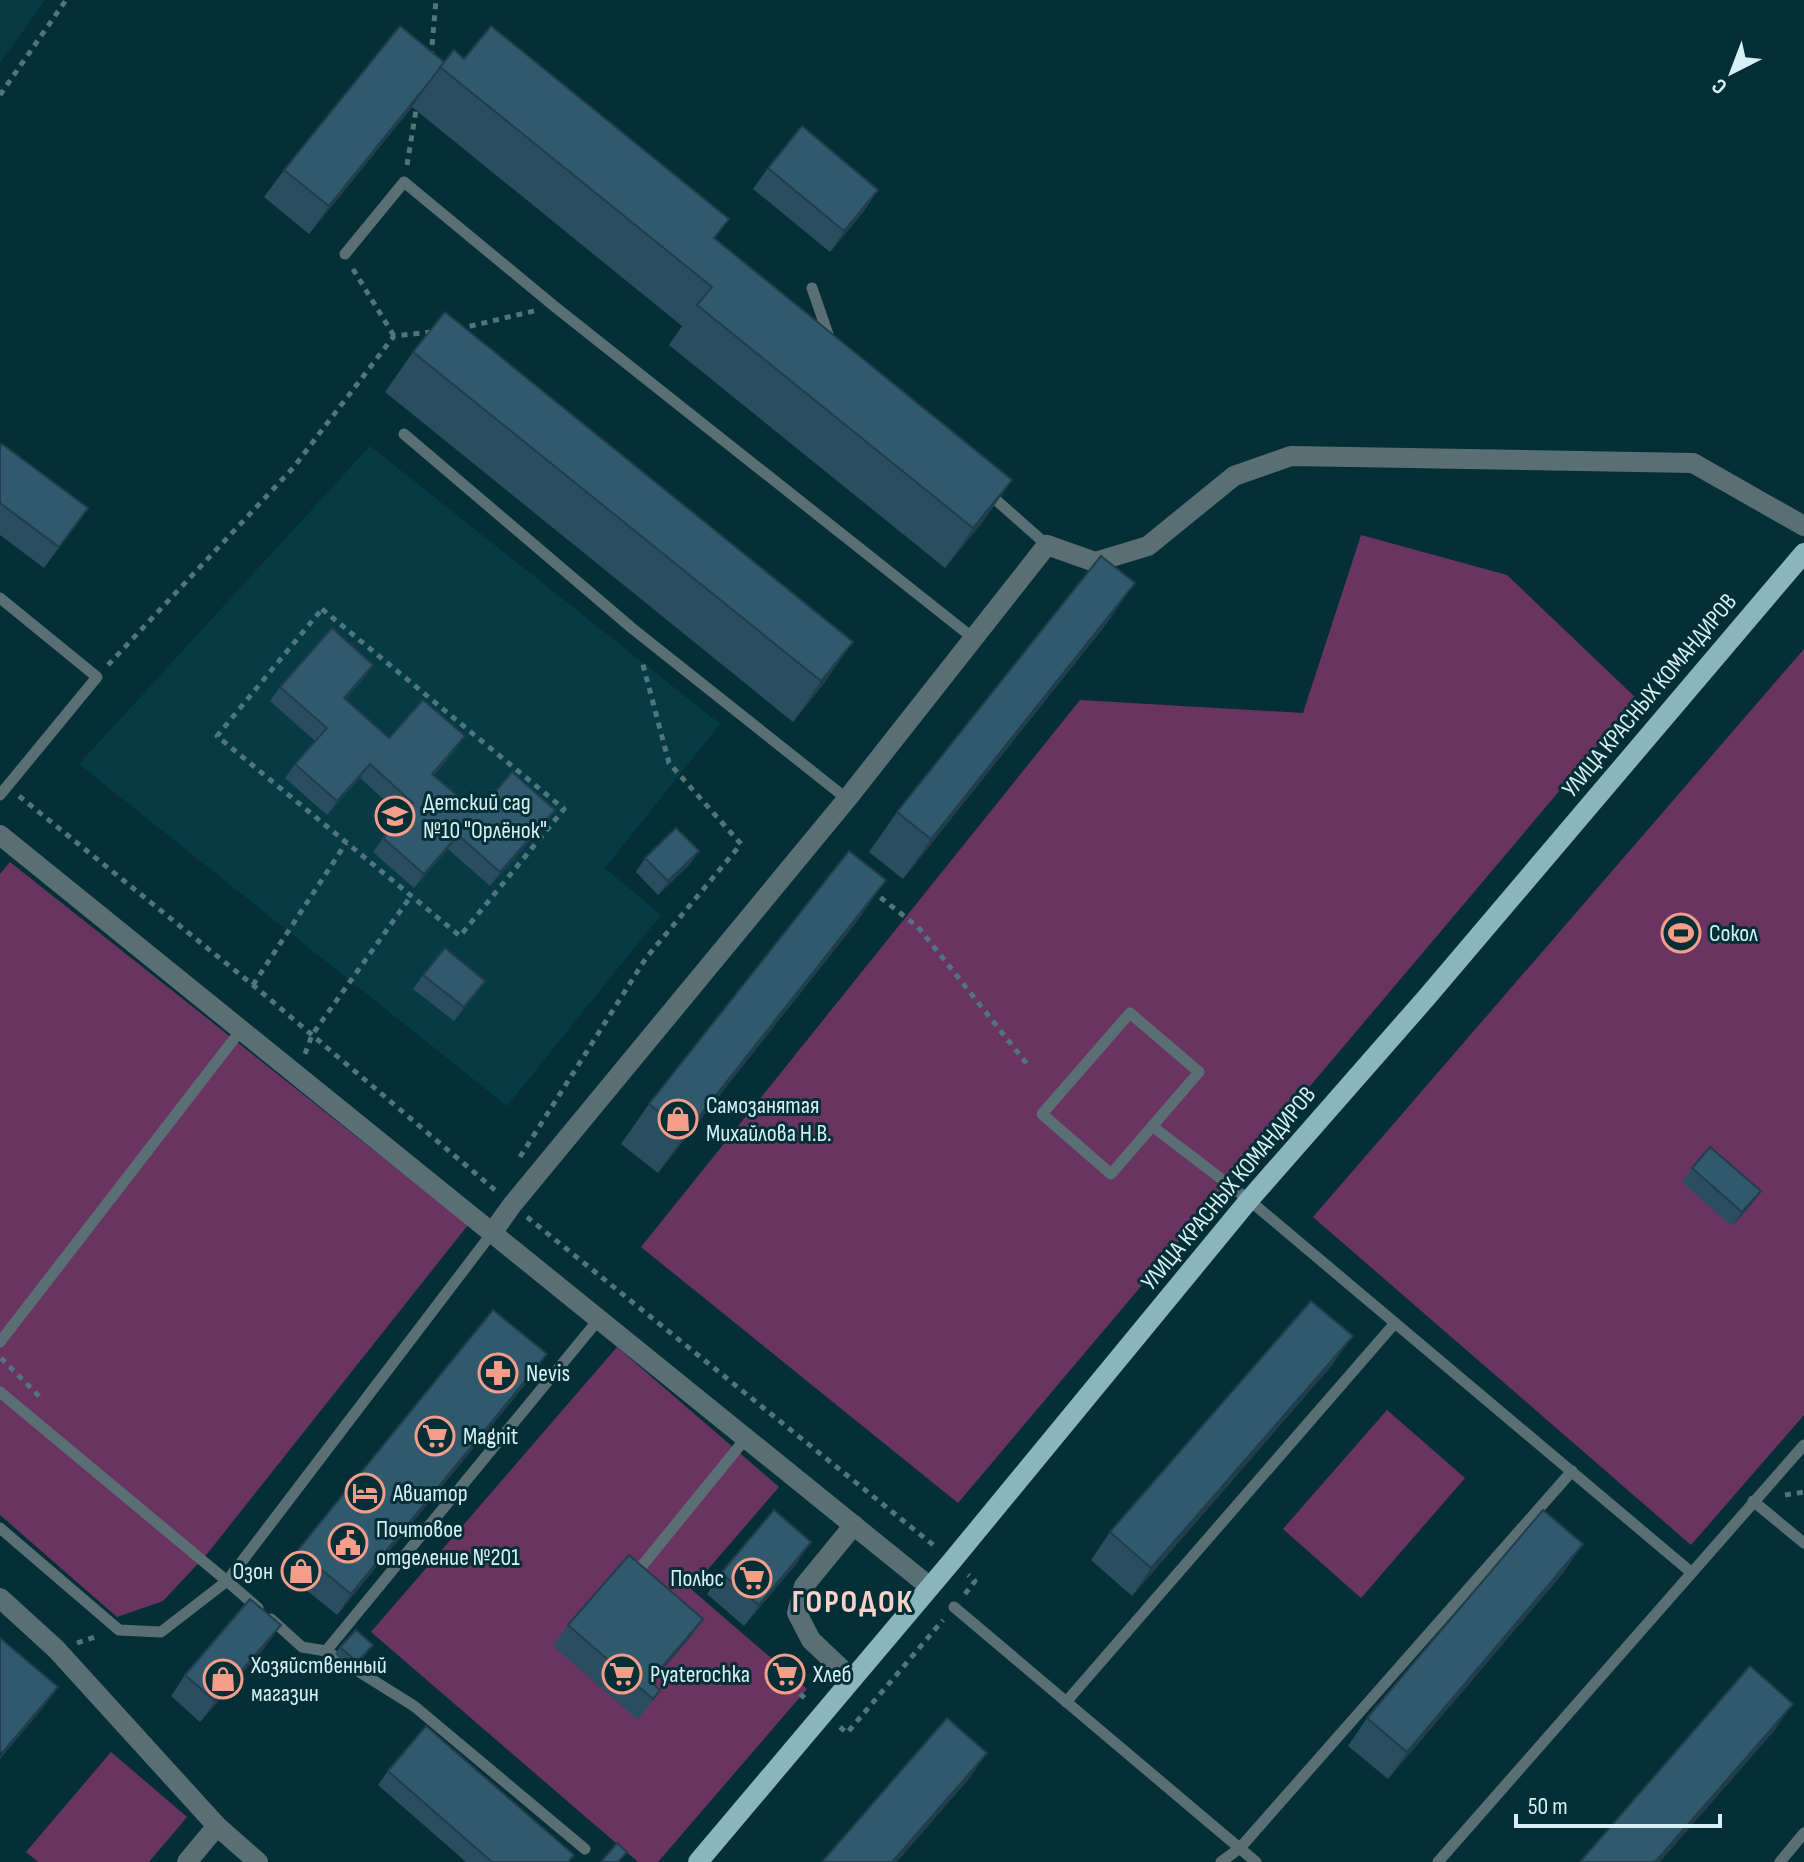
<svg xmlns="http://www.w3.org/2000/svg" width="1804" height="1862" viewBox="0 0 1804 1862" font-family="'Sofia Sans Condensed',sans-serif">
<rect width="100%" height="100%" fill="#052f36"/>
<g fill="#063b45">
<polygon points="0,0 45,0 0,63"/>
<polygon points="370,446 720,724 605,868 661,915 507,1106 79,764"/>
</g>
<g fill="#6a3462">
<polygon points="1361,535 1507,575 1637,699 958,1503 641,1247 1080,700 1303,713"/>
<polygon points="1804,649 1804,1415 1691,1545 1313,1217"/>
<polygon points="10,862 468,1225 207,1554 163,1601 117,1617 0,1515 0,874"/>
<polygon points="617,1347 779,1487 691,1589 807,1689 658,1862 638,1862 371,1632"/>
<polygon points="1387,1410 1465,1478 1361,1598 1283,1529"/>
<polygon points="111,1752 187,1817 149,1862 38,1862 26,1852"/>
</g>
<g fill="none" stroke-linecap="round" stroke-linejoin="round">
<g stroke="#50757b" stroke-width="5" stroke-dasharray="6 6" stroke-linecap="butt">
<polyline points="431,57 436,0"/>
<polyline points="0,95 66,0"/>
<polyline points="407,165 416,110"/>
<polyline points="353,269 394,336"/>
<polyline points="458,329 534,311"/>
<polygon points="322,609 564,809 460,936 217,736"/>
<polyline points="108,665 293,468 394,336 432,332"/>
<polyline points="19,796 253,985 495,1190"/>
<polyline points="871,890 918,927 1027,1064"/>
<polyline points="253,985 346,843"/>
<polyline points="305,1054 312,1035 411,896"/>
<polyline points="520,1157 646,958 741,844 669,763 642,661"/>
<polyline points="527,1217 937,1548"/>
<polyline points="1,1358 42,1399"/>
<polyline points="1785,1495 1804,1492"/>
<polyline points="965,1594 975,1581 968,1575"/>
<polyline points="77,1643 98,1636"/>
<polyline points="791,1686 807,1700"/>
<polyline points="840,1727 847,1733 943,1620"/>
</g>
<g stroke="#5a6f74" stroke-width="11">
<polyline points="345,254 404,182 554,306 973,638"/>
<polyline points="812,288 830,340"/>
<polyline points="404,434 633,629 847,799"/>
<polyline points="987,492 1047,545"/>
<polyline points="0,598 97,677 0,795"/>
<polygon points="1130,1013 1199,1072 1111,1174 1042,1114"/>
<polyline points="1152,1126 1249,1200 1692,1573"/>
<polyline points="0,1342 241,1030"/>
<polyline points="0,1392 227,1581 161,1632 119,1630 0,1528"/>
<polyline points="1753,1501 1804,1543"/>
<polyline points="637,1572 746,1438"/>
<polyline points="954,1607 1256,1862"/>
<polyline points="258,1608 227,1581 492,1233"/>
<polyline points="271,1619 302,1647 326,1651 599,1319"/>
<polyline points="326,1651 414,1706 585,1849"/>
<polyline points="1066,1702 1395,1323"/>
<polyline points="1221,1862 1240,1848 1572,1471"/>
<polyline points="1438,1862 1804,1445"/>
<polyline points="1780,1862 1804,1833"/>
</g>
<g stroke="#5a6f74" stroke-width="20">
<polyline points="0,835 930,1587"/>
<polyline points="492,1233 512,1205 847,799 1047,545 1095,562 1148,546 1234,476 1291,456 1693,463 1804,526"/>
<polyline points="0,1598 56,1649 217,1826 258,1862"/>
<polyline points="852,1679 811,1640 797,1613 804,1586 854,1525"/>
<polyline points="187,1862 217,1826"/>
</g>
<polyline stroke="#8ab5bf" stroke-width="20" points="698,1862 952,1561 1249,1200 1427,997 1804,553"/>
</g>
<g fill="#2a4d5f">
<polygon points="444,62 715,239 1012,480 984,520 945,568 669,345 682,326 412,107 309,234 264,197 284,170"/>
<polygon points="768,168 878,190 864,211 830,252 753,189"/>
<polygon points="413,352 825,682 793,722 385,392"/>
<polygon points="0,447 88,508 44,568 0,535"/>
<polygon points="1107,623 903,879 869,852 897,812"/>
<polygon points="373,665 363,679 345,700 389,738 455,750 434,775 477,813 555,810 545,824 490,886 448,849 414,888 373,852 383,838 402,816 360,778 327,815 285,778 295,764 315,741 270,701 280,687"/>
<polygon points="699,851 689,865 658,895 636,872 645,858"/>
<polygon points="858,920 658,1173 621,1144 649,1104"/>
<polygon points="423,975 485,981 454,1021 413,989"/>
<polygon points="1692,1168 1761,1191 1751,1205 1732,1226 1682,1182"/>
<polygon points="1333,1364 1132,1596 1091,1560 1110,1532"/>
<polygon points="533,1375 337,1615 283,1571 298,1550"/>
<polygon points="797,1563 744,1626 707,1594 721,1573"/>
<polygon points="1564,1572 1388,1779 1348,1746 1367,1718"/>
<polygon points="703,1619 688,1640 651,1682 660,1690 638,1720 553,1646 568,1625"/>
<polygon points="266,1646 200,1722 171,1696 185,1675"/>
<polygon points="340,1647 368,1652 352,1670 335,1654"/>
<polygon points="388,1771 569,1862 466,1862 378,1785"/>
</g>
<g fill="#223e4d">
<polygon points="430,81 412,107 309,234 329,206"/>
<polygon points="878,190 864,211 830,252 844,231"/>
<polygon points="1012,480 984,520 945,568 973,528"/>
<polygon points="1135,583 1107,623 903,879 931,839"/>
<polygon points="853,642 825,682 793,722 821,681"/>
<polygon points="373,665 363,679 334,713 344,698"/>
<polygon points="465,736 455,750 422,788 432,774"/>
<polygon points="370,764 360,778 327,815 337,801"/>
<polygon points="555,810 545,824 490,886 500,872"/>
<polygon points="458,835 448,849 414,888 424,874"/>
<polygon points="699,851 689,865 658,895 668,881"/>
<polygon points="886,880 858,920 658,1173 686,1133"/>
<polygon points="485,981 475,995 454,1021 464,1007"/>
<polygon points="1761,1191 1751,1205 1732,1226 1742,1212"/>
<polygon points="1353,1336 1333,1364 1132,1596 1151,1568"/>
<polygon points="547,1354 533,1375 337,1615 351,1594"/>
<polygon points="811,1542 797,1563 744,1626 759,1605"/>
<polygon points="1583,1544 1564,1572 1388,1779 1407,1752"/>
<polygon points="703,1619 688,1640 644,1691 650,1681"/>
<polygon points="281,1625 266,1646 200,1722 215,1701"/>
<polygon points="58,1687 43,1708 0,1759 0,1756"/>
<polygon points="1793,1704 1774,1731 1660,1862 1655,1862"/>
<polygon points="987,1753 968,1780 897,1862 892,1862"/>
</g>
<g fill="#31596e" stroke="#223e4d" stroke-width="2">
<polygon points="400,26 444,62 430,81 329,206 284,170"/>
<polygon points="491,26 729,219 714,238 1012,480 973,528 697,305 712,287 440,67 454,50 464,59"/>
<polygon points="802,126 878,190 844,231 768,168"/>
<polygon points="445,312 853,642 821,681 413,352"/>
<polygon points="2,444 88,508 59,547 0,503 0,447"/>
<polygon points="1101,556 1135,583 931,839 897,812"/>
<polygon points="332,628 373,665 344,698 389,738 423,700 465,736 432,774 477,813 512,772 555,810 500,872 458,835 424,874 383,838 413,803 370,764 337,801 295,764 327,728 280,687"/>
<polygon points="676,828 699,851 668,881 645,858"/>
<polygon points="849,851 886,880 686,1133 649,1104"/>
<polygon points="445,948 485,981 464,1007 423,975"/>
<polygon points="1710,1147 1761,1191 1742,1212 1692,1168"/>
<polygon points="1311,1301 1353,1336 1151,1568 1110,1532"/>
<polygon points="493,1310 547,1354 351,1594 298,1550"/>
<polygon points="774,1510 811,1542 759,1605 721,1573"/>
<polygon points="1543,1510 1583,1544 1407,1752 1367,1718"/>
<polygon points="629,1555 703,1619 650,1681 660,1690 653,1699 568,1625"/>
<polygon points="250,1599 281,1625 215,1701 185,1675"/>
<polygon points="356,1630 373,1645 357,1662 340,1647"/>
<polygon points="0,1638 58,1687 2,1753 0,1751"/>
<polygon points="1750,1666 1793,1704 1655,1862 1580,1862"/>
<polygon points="947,1718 987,1753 892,1862 822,1862"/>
<polygon points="426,1726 574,1855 568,1862 492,1862 388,1771"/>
<polygon points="617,1843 627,1852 618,1862 601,1862"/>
</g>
<defs>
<g id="school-ring" transform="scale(2)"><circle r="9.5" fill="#052f36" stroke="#f49e8a" stroke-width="1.5"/><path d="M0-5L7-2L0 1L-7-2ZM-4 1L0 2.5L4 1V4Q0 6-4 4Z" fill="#f49e8a"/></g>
<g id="stadium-ring" transform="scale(2)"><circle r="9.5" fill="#052f36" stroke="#f49e8a" stroke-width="1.5"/><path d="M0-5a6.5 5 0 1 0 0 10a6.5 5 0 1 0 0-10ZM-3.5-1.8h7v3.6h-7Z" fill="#f49e8a"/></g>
<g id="shop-ring" transform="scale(2)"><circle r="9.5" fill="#052f36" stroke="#f49e8a" stroke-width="1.5"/><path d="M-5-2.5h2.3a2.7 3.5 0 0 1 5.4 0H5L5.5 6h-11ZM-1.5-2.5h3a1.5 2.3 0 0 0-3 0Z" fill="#f49e8a"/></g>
<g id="pharmacy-ring" transform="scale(2)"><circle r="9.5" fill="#052f36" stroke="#f49e8a" stroke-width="1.5"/><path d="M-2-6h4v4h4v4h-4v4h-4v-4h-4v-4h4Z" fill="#f49e8a"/></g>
<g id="supermarket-ring" transform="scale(2)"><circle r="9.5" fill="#052f36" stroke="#f49e8a" stroke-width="1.5"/><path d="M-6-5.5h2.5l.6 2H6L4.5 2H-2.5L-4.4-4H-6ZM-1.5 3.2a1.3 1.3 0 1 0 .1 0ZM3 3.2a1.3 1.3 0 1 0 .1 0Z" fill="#f49e8a"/></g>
<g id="hotel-ring" transform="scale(2)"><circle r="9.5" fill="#052f36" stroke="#f49e8a" stroke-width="1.5"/><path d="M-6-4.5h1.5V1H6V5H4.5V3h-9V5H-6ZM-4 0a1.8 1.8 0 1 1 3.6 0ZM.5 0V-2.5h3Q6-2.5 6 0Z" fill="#f49e8a"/></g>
<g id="civic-ring" transform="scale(2)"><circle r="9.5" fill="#052f36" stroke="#f49e8a" stroke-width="1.5"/><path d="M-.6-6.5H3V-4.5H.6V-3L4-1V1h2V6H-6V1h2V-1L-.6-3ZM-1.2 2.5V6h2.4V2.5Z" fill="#f49e8a"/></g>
</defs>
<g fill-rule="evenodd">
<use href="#school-ring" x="395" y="816"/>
<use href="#stadium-ring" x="1681" y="933"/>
<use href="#shop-ring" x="678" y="1119"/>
<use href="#pharmacy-ring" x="498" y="1373"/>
<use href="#supermarket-ring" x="435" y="1436"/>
<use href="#hotel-ring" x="365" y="1493"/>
<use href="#civic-ring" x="348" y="1543"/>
<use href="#shop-ring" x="301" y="1571"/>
<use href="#supermarket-ring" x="752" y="1578"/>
<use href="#supermarket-ring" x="622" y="1674"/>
<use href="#supermarket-ring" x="785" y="1674"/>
<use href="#shop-ring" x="223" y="1679"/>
</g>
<g text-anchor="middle" stroke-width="6" stroke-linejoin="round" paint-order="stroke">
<g font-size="24" fill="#d6f0f6" stroke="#052f36">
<text transform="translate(1649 695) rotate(-50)" y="8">УЛИЦА КРАСНЫХ КОМАНДИРОВ</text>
<text transform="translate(1228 1188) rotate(-50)" y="8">УЛИЦА КРАСНЫХ КОМАНДИРОВ</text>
</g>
<g font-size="24" fill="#d6f0f6" stroke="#052f36" text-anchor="start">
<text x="423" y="810">Детский сад<tspan x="423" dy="28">№10 "Орлёнок"</tspan></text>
<text x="1709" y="941">Сокол</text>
<text x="706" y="1113">Самозанятая<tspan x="706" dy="28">Михайлова Н.В.</tspan></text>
<text x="526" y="1381">Nevis</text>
<text x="463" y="1444">Magnit</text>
<text x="393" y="1501">Авиатор</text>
<text x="376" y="1537">Почтовое<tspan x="376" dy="28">отделение №201</tspan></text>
<text x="273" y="1579" text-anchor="end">Озон</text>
<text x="724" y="1586" text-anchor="end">Полюс</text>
<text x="251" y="1673">Хозяйственный<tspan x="251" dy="28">магазин</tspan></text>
<text x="650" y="1682">Pyaterochka</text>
<text x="813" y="1682">Хлеб</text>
</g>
<g font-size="32" font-weight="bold" letter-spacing="2" fill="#f5d3cb" stroke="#052f36">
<text x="853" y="1612">ГОРОДОК</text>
</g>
</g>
<g transform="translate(1732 72) rotate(222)" stroke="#052f36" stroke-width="6" paint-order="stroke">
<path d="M0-6L14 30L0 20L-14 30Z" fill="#d6f0f6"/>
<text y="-12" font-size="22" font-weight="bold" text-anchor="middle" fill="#d6f0f6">С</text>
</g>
<path d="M1516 1814v12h204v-12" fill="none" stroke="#d6f0f6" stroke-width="4"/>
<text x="1528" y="1814" font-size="24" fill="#d6f0f6" stroke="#052f36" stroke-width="6" paint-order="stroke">50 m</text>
</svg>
